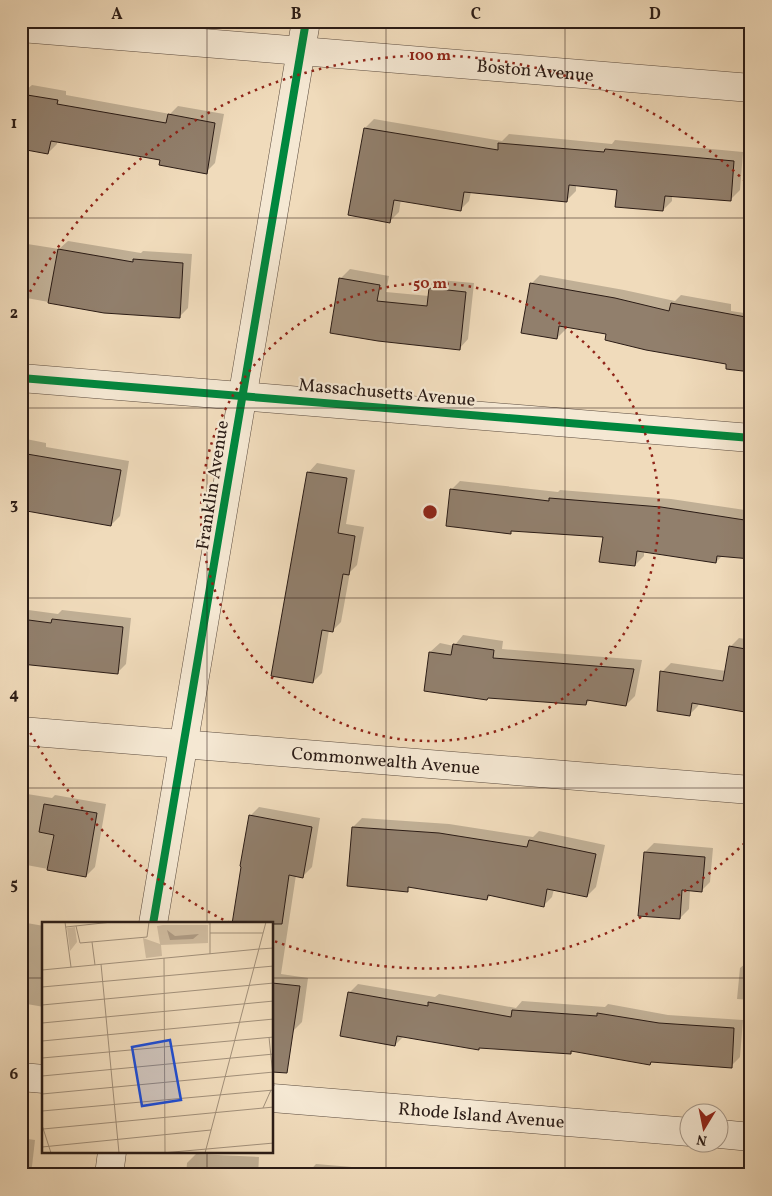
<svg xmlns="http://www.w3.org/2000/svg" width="772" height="1196" viewBox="0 0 772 1196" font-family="Vollkorn,serif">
<rect width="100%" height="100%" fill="#f0dbbb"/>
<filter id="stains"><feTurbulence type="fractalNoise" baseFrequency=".004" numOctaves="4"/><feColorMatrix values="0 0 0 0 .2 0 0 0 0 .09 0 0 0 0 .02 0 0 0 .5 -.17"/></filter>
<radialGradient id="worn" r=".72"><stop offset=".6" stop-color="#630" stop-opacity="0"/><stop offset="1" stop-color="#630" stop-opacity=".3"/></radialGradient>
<g fill="#0003">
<polygon points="32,85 66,91 66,95 170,114 178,106 224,114 215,163 206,172 161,159 57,141 57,144 48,153 21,148 21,91 25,91"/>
<polygon points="374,119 502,141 509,134 612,144 615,140 743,152 740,190 731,199 672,195 672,201 663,210 618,189 576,185 576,191 567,200 471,192 469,201 460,210 401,199 399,212 390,221 365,128"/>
<polygon points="68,241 141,253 143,251 192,254 188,308 179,317 104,312 21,297 21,243 59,249"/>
<polygon points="350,269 389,276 386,292 429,296 430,289 439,280 474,283 468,339 459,349 331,332 341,278"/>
<polygon points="540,275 624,290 675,301 681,295 731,304 731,311 751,314 751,371 728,363 608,333 566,326 566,329 557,338 531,284"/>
<polygon points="21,438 46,443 46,447 129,461 120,516 111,525 21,509"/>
<polygon points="317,463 355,470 346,524 364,527 357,565 350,572 341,622 332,631 329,630 322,673 313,682 308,473"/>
<polygon points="460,481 558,492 560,490 671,499 745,510 751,504 751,558 723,555 716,562 644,551 644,556 635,565 604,536 513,530 510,532 451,490"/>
<polygon points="21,609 58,614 62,610 131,618 126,664 117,673 21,662"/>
<polygon points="463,635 503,641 502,649 642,660 635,696 626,705 591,699 586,704 430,652 440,643 454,646"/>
<polygon points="739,638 751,640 751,712 699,703 698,706 689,715 662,672 671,663 726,671 730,647"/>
<polygon points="21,793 52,798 55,795 106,804 95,867 86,876 21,864"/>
<polygon points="259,807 320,818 312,867 303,876 296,875 281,974 308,978 302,1022 293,1031 272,1028 272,924 250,816"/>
<polygon points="362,818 449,824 533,837 539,831 605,845 596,887 587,896 554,889 552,897 543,906 491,895 487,899 411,887 407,890 349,885 353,827"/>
<polygon points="654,843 713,848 710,882 701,891 690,890 689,909 680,918 645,852"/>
<polygon points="21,922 44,926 44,1007 21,1003"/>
<polygon points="745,964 751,964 751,1000 737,999 740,968"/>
<polygon points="358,984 435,997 439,994 516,1008 522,1001 605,1007 608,1004 668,1015 743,1020 740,1057 731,1066 652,1061 650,1063 574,1050 571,1053 480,1047 478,1049 404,1036 395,1045 349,993"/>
<polygon points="21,1138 35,1140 31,1175 21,1175"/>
<polygon points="196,1154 259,1157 258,1175 186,1175 187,1163"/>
<polygon points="316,1164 424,1173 428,1170 476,1175 306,1175"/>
</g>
<g fill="#917f6c" stroke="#2b1c16">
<polygon points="21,94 58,100 57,104 166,123 168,114 215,123 207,174 159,165 160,160 51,141 48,154 21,149"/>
<polygon points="364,128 498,150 498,143 604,152 605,149 734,161 731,201 665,196 663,211 615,207 617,190 569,185 567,202 464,192 461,211 394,200 390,223 348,215"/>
<polygon points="58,249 133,262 133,259 183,263 180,318 104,313 48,303"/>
<polygon points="339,278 380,285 377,301 427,306 429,288 466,292 460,350 378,341 330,333"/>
<polygon points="530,283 615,298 669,311 671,303 751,318 751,372 726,369 726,364 646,350 605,340 606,334 559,326 557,339 521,333"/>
<polygon points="21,453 121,470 111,526 21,510"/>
<polygon points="307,472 347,478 338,533 355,536 349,575 343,574 333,632 322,630 313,683 271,676"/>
<polygon points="450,489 549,501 549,498 661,507 751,521 751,559 717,556 716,563 637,551 635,566 599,562 603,537 511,531 511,534 446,526"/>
<polygon points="21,619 51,623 52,619 123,627 118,674 21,664"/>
<polygon points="453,644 494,650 493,658 634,669 626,706 587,700 586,705 488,698 487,700 424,691 429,652 451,655"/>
<polygon points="729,646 751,650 751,713 692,703 690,716 657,711 660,671 723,681"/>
<polygon points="44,804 97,813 86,877 47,870 54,835 39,832"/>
<polygon points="249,815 312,827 303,878 289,875 282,924 232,924 241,867 240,866"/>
<polygon points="352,827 439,833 527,847 529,840 596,854 587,897 547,889 544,907 488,895 487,900 408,887 408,892 347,886"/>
<polygon points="644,852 705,857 702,892 682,890 680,919 638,916"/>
<polygon points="272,983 300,986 287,1073 272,1072"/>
<polygon points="348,992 428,1006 428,1002 511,1017 512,1010 597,1016 597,1013 659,1023 734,1028 732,1068 651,1062 650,1065 571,1051 571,1054 479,1048 479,1050 397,1036 395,1046 340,1036"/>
</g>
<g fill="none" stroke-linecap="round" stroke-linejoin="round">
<g stroke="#5c4c3f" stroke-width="29">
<g id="minor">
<path id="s1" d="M 21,28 L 751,88"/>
<polyline points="21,378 751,438"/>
<path id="s2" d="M 21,731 L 751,790"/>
<polyline points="153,924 306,21"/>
<polyline points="21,1077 44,1079"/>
<path id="s3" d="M 272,1098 L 690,1132"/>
<polyline points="720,1134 751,1137"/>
<polyline points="109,1175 112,1152"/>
</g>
</g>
<use href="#minor" stroke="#f5e8d3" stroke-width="28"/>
<g stroke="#f5e8d3" stroke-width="11">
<g id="cycleway">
<polyline points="21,378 751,438"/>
<polyline points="153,924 306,21"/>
</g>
</g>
<use href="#cycleway" stroke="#00873e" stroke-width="8"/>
</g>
<path fill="none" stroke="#2b1c16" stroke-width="1" stroke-opacity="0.55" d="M 207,21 L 207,924M 386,21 L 386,1175M 565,21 L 565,1175M 21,218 L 751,218M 21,408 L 751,408M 21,598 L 751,598M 21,788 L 751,788M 21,978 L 44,978M 272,978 L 751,978M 207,1152 L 207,1175"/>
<g fill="none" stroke="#8f2418" stroke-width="2.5" stroke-dasharray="2.5 5">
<circle cx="430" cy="512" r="229"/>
<path d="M750 838A457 457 0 0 1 274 941M230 923A457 457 0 0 1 23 719M23 305A457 457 0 0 1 750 186"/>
</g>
<g text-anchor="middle" stroke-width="4.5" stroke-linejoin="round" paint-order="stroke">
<g font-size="18" fill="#2b1c16" stroke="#f5e8d3">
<text dy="6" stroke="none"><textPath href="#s1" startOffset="516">Boston Avenue</textPath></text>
<text transform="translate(387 392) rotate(5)" y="6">Massachusetts Avenue</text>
<text transform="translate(212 485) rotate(-81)" y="6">Franklin Avenue</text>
<text dy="6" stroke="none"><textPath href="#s2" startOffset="366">Commonwealth Avenue</textPath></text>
<text dy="6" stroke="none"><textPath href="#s3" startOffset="210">Rhode Island Avenue</textPath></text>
</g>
</g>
<g transform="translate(42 922)">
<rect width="231" height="231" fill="#f0dbbb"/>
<path d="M 121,3 L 166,3 L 166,21 L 119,23 L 120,34 L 104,36 L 101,16 L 118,22 L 115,4 ZM 33,5 L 35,20 L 28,29 L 25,6 Z" fill="#cfbb9f"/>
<path d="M 125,8 L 133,14 L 157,12 L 151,17 L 128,18 Z" fill="#ad9a83"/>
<path fill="none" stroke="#a18f79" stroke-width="1" d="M 23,0 L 29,45M 168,0 L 168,32M 34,4 L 38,21 L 105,15 L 107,0M 24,5 L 70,0M 168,11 L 221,11M 50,20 L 53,43M 217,27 L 232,26M 122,36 L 123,231M 59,42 L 77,231M 0,48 L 217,27M 0,65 L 232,44M 0,83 L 232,61M 0,101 L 232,79M 227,115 L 232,164M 0,119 L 232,97M 0,136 L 232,115M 0,154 L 232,132M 0,172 L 232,150M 221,186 L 229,168M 0,189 L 232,168M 0,203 L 9,231M 1,207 L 232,185M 0,225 L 169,208M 120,231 L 232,221M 163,231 L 224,0"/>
<path fill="#1d4ed8" fill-opacity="0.15" stroke="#1d4ed8" stroke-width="2.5" d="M 128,118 L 139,178 L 100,184 L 90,125 Z"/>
<rect width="231" height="231" fill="none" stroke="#2b1c16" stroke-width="2.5"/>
</g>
<circle cx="430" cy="512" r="8" fill="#8f2418" stroke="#f5e8d3" stroke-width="2.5"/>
<g font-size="15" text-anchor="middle" font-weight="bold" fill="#8f2418" stroke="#f5e8d3" stroke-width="4.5" stroke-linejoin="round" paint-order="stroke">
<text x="430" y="60">100 m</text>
<text x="430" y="288">50 m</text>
</g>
<rect width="772" height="1196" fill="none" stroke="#f0dbbb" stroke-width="55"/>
<g transform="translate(704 1128) rotate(190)"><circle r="24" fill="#f5e8d3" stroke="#a49687"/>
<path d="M0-4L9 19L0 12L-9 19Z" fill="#8f2418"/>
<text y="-8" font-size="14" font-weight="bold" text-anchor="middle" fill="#2b1c16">N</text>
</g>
<rect x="28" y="28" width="716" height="1140" fill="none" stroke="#2b1c16" stroke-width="2"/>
<g font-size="16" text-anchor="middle" font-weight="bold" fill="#2b1c16">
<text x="117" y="19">A</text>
<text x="296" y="19">B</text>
<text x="476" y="19">C</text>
<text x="655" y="19">D</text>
<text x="14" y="128">1</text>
<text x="14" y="318">2</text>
<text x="14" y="509">3</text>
<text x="14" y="699">4</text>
<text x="14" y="889">5</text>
<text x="14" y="1079">6</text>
</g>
<rect width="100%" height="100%" filter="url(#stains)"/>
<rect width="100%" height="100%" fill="url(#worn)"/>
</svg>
